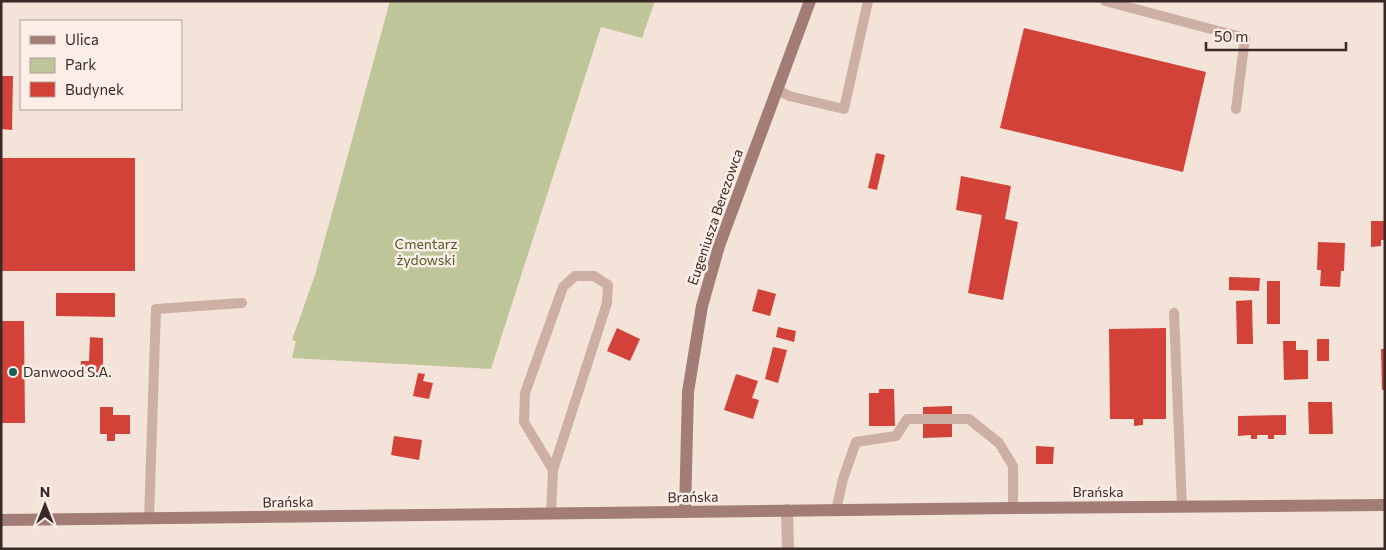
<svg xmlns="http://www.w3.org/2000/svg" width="1386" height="550" viewBox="0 0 1386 550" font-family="Commissioner,sans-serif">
<rect width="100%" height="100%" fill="#f4e3d9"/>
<polygon fill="#bec598" points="390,1 655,1 642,38 601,27 491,369 292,358 296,341 292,340 315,275"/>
<g fill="#d24239">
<polygon points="1024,28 1206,72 1183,172 1000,128"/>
<polygon points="1,76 13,76 12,130 1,129"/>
<polygon points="876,153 885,155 877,190 868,188"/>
<rect x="1" y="158" width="134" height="113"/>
<polygon points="961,176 1011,186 1005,219 1018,222 1003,300 968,293 982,215 956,210"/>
<polygon points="1371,221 1385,221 1385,240 1381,240 1381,246 1371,247"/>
<polygon points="1318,242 1345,243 1344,271 1341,271 1340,287 1320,286 1321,270 1317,270"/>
<polygon points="1229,277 1260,278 1259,291 1229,290"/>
<rect x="1267" y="281" width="13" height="43"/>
<polygon points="758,289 776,294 770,316 752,311"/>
<polygon points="56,293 115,293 115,317 56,316"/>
<polygon points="1252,300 1253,344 1237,344 1236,301"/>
<polygon points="1,321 24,321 25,423 1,423"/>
<polygon points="778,327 796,331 794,342 776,337"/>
<polygon points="617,328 640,339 630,361 607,351"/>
<polygon points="1166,328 1166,419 1143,419 1143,425 1134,426 1134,419 1110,419 1109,329"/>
<polygon points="90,337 103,338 103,375 80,375 81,361 89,361"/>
<rect x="1317" y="339" width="12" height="22"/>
<polygon points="1283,341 1296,341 1296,350 1308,350 1308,379 1284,380"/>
<polygon points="773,347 787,350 778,383 765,379"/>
<polygon points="1381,349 1385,349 1385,390 1382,390"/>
<polygon points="418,373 425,374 423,381 433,383 429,399 413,396"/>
<polygon points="736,374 758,381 752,398 759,400 753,419 724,410"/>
<polygon points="879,389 894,389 895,426 869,426 869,393 879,393"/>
<polygon points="1308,402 1332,402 1333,434 1309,434"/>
<polygon points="952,406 952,437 923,438 923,407"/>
<polygon points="100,407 113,407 113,415 130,415 130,434 115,434 115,441 107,441 107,434 100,434"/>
<polygon points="1286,415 1286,435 1274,435 1274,439 1268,439 1268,435 1257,435 1257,439 1251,439 1251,435 1238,436 1238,416"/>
<polygon points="394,436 422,440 419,460 391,455"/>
<polygon points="1036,446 1054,447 1053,464 1036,464"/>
</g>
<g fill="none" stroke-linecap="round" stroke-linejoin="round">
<g stroke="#cdafa4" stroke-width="10">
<polyline points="1105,1 1245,38 1236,109"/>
<polyline points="777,89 789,96 844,109 868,1"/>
<polyline points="1174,313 1182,507"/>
<polyline points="836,510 843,479 856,442 896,436 907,419 969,419 999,443 1013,466 1013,508"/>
<polyline points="551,513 553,470 607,303 608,285 594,276 575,276 563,287 525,393 524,422 553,470"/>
<polyline points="149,519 156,309 242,303"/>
</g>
<polyline stroke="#cdafa4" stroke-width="12" points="787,510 788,549"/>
<g stroke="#a17d75" stroke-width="12">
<polyline points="685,512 688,392 702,306 719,246 810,1"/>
<polyline points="1,520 1013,508 1385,505"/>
</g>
</g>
<circle fill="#185e55" stroke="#fbeee6" stroke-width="2" cx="13" cy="372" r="5"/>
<g text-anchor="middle" stroke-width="5" stroke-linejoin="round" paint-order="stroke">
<g font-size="14" fill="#382926" stroke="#fbeee6">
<text transform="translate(715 217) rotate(-71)" y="5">Eugeniusza Berezowca</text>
<text x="1098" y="497">Brańska</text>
<text transform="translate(693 497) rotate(-1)" y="5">Brańska</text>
<text transform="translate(288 502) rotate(-1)" y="5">Brańska</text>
</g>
<g font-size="14" fill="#505928" stroke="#fbeee6">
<text x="426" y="249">Cmentarz<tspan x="426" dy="16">żydowski</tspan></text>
</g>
<g font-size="14" fill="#382926" stroke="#fbeee6" text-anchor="start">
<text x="23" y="377">Danwood S.A.</text>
</g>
</g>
<rect width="1386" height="550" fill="none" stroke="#382926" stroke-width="5"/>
<rect x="20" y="20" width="162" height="90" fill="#fbeee6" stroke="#ad9f99"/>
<rect x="30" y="36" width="25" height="8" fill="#a17d75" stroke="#ad9f99"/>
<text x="65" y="45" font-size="15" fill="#382926">Ulica</text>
<rect x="30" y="58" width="25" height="15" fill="#bec598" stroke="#ad9f99"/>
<text x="65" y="70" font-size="15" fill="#382926">Park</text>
<rect x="30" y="82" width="25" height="15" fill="#d24239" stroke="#ad9f99"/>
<text x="65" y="95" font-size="15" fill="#382926">Budynek</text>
<g transform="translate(45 505)" stroke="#fbeee6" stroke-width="4" paint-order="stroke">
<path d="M0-4L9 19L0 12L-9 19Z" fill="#382926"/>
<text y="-8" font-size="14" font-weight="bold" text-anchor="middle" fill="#382926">N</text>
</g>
<path d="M1206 42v8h140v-8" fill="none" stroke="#382926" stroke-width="2.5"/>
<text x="1214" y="42" font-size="15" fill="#382926" stroke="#fbeee6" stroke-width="4" paint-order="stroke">50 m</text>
</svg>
